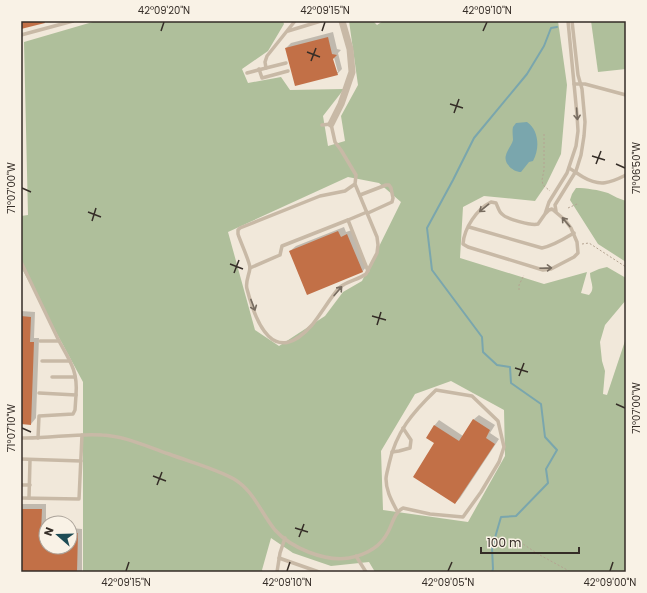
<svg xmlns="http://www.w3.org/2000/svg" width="647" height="593" viewBox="0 0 647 593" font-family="Poppins,sans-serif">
<rect width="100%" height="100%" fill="#f1e8da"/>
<g fill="#afbf9b" fill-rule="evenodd">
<path d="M 96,21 L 283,21 L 284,24 L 268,51 L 242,69 L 248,83 L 281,77 L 290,90 L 344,89 L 323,116 L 328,146 L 345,141 L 341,116 L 358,85 L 349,21 L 373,21 L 377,25 L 383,21 L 558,21 L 567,85 L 561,154 L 546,185 L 535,201 L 484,196 L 463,207 L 460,258 L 544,284 L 587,272 L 581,293 L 589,295 C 596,288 590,282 590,273 L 599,269 L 607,267 L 626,278 L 626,300 L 605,325 L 600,342 L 602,361 L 605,371 L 603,394 L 607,395 L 626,338 L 626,572 L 375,572 L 369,562 L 331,566 L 293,553 L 271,538 L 262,570 L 263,572 L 83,572 L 83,382 L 21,267 L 21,216 L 28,215 L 24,42 ZM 348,177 L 379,183 L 401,202 L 362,281 L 343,292 L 325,316 L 279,346 L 255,330 L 228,232 ZM 451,381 L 504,410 L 505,456 L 468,522 L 383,510 L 381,451 L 415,394 Z"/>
<polygon points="591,21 626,21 626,69 598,72"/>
<path d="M 576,188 C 586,188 599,190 608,193 C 614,196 619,199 626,201 L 626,262 L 598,244 L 570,200 L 572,194 Z"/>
</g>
<path fill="#7aa6ad" d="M 527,122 C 539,130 540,149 533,161 L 529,162 L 521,172 C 514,172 503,164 506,155 C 507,150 512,145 513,140 C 513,136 512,131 513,127 L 516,123 Z"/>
<g fill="#0003" fill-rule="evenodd">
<path d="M 333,32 L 337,49 L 341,50 L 338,53 L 342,69 L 337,74 L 286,48 L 291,43 ZM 333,54 L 338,72 L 336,72 L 331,55 Z"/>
<polygon points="344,227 346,232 352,230 367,266 362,272 290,251 296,246"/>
<polygon points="21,311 35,312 34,338 39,338 36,418 31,424 21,423"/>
<polygon points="479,415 495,425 490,433 499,439 460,498 455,503 435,442 434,426 439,420 463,436 473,420"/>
<polygon points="21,504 46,504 46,547 70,547 70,528 82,529 82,572 21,572"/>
</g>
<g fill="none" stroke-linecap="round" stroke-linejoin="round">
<polyline stroke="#7aa6ad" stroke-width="2" points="492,572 493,569 492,548 501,517 516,516 548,483 546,469 557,450 545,437 541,404 511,383 510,367 497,365 483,352 482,337 432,270 427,228 453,180 474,138 527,74 544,46 551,28 557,27"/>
</g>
<g fill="#c27047">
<polygon points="21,21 44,21 45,23 21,29"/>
<polygon points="328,37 332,54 337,55 333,59 338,75 295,86 285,48"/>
<polygon points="338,231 341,237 347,234 363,272 307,295 289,251"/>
<polygon points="21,316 31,317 30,342 34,342 31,425 21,424"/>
<polygon points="473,419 490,430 486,438 495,444 455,504 413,477 434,443 426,438 434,425 459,441"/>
<polygon points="21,509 42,509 41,533 46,533 46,547 70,547 70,533 78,533 77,572 21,572"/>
</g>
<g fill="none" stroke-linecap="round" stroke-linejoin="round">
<g stroke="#b4a391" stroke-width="1" stroke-dasharray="2 2" stroke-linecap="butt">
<polyline points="544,134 544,170 542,180 543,185 550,191"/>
<polyline points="568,208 577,204 579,205"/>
<polyline points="582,244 589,243 626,267"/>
<polyline points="519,290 519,285 524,275"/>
<polyline points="520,542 538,554 571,572"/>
</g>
<g stroke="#c8b9a6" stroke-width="3.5">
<polyline points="288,31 321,21"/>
<polyline points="21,35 73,21"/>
<polyline points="266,68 286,63"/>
<polyline points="259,69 262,78 288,71"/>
<polyline points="247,73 266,68 265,62 267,56 295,21"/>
<polyline points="574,84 585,84 626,95"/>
<path d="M 322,125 L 331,124 L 335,142 L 341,150 L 356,175 L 355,184 L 377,237 L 378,245 L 377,253 L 366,274 C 358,280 347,281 339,288 C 330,298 321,314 312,325 C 274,368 256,324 247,289 C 245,282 249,276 250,268 C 250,262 240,241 238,234 L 238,230 L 240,228 L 320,196 L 345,191 L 355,184"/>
<path d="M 569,168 C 574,171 578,174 583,177 C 600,187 610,183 626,175"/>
<polyline points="360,195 386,185 389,185 391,188 393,198 392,202 368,213"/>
<polyline points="556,211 555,205 576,171 581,155 584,136 585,122 582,89 578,75 572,21"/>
<polyline points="367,212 348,220 368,271"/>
<path d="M 545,214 L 549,210 L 552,209 L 565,220 L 571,228 L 577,242 L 578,253 L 574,257 L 551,269 L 543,270 L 468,247 L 463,244 C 464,228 477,209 491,202 L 496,203 C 498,207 499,212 502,214 C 506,219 532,226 538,224 L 545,214 L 549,202 L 567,173 L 576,146 L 578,131 L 577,115 L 568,21"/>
<path d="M 469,227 L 542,248 C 553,246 564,239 574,233"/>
<polyline points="21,262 59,341"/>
<polyline points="250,268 280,255 282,246 348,220"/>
<path d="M 40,341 L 59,341 C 70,361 78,371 76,395"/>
<polyline points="42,361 70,361"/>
<polyline points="52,377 75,377"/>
<path d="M 21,438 C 48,439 75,433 102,435 C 125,436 148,447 169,454 C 190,462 214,468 234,479 C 254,491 261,513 275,530 C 291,548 325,562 349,558 C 365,555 380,548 388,532 C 393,523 394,513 403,508 L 430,514 L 463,517 L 481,492 L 499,462 L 504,447 L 498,421 L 472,396 L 436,390 C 412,413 396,432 389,464 C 388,469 386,475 386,479 C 386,491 392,501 397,511"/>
<polyline points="38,438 39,416 73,414 75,410 76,395 39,393"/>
<polyline points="392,452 399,451 410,448 411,440 403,428"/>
<polyline points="21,459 81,461"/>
<polyline points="21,485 30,485"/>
<polyline points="21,498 79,499 82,435"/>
<polyline points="29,498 30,460"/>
<polyline points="356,556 366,572"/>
<polyline points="279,558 319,572"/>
<polyline points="277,572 280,553 285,538"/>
</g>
<polyline stroke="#c8b9a6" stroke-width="7" points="331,124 341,104 352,72 350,49 342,21"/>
</g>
<defs><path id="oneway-shaft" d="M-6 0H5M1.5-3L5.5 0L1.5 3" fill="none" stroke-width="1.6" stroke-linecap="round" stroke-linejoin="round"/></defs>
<g stroke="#776c60">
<use href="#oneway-shaft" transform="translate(577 114) rotate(86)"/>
<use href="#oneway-shaft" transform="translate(484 208) rotate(140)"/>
<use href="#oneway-shaft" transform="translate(566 222) rotate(-130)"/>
<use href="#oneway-shaft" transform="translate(546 268) rotate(-2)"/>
<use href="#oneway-shaft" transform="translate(338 291) rotate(-49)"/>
<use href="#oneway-shaft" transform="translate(253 305) rotate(69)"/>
</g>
<path fill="none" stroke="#352d27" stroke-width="1.5" d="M 161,31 L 164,22M 322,31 L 325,22M 483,31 L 487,22M 307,52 L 320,57M 311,61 L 316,48M 450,104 L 463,108M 454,113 L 459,99M 592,156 L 605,160M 596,164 L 601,151M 616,164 L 625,168M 22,188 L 31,192M 88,212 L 101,217M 92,221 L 96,208M 230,264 L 243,269M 234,273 L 239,260M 372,316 L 386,320M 377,325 L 381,312M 515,368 L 528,372M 519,376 L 524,363M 616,404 L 625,408M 22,428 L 31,432M 153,476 L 166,481M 157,485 L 162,472M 295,528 L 308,532M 299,537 L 304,524M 126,571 L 129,562M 287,571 L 290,562M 448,571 L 452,562M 610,571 L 613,562"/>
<rect width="647" height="593" fill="none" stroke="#f9f2e6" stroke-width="44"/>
<g transform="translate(58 535) rotate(290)"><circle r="19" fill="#f9f2e6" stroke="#aba39a"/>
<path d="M0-3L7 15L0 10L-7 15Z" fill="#1e4c55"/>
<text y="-6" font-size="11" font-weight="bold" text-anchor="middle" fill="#352d27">N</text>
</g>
<path d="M481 547v6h98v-6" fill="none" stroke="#352d27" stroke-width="2"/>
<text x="487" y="547" font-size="12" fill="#352d27" stroke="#f9f2e6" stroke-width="3" paint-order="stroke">100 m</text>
<rect x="22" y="22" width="603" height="549" fill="none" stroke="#352d27" stroke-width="1.5"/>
<g font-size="10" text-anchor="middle" fill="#352d27">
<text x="164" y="14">42°09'20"N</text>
<text x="325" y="14">42°09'15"N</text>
<text x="487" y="14">42°09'10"N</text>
<text transform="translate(636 168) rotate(-90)" y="4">71°06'50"W</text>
<text transform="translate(11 188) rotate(-90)" y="4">71°07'00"W</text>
<text transform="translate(636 408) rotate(-90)" y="4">71°07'00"W</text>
<text transform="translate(11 428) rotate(-90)" y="4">71°07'10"W</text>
<text x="126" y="586">42°09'15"N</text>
<text x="287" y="586">42°09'10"N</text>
<text x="448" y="586">42°09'05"N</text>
<text x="610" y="586">42°09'00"N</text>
</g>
</svg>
